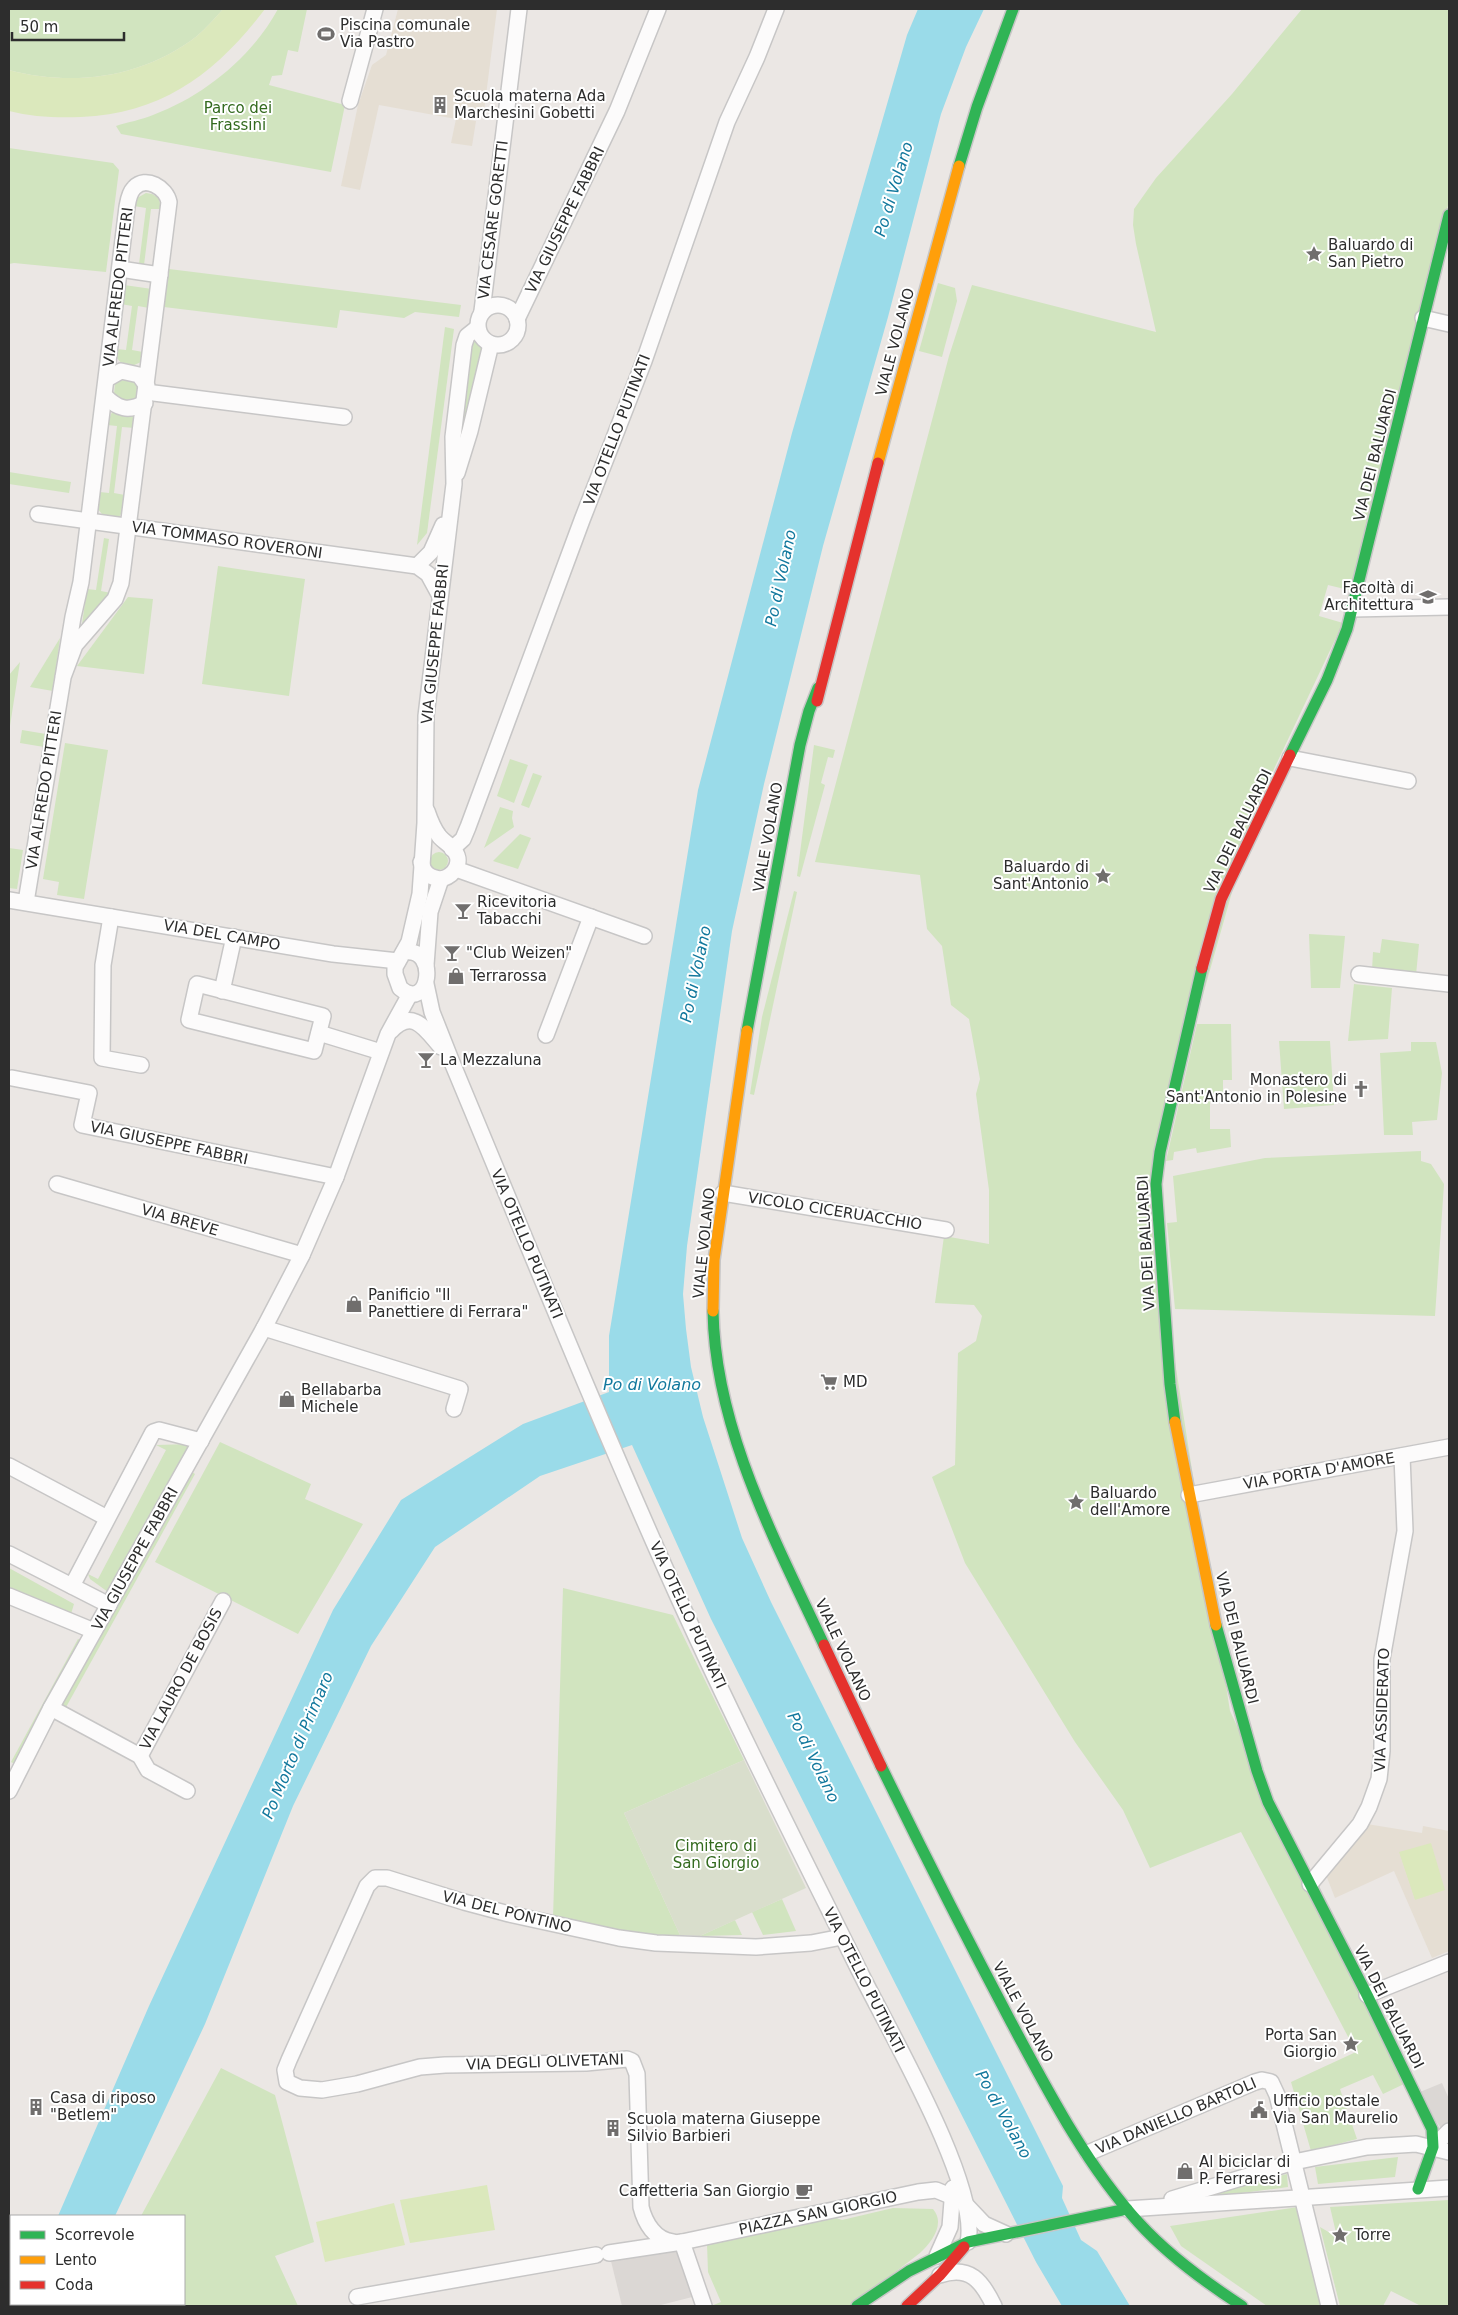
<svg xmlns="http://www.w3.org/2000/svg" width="1458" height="2315" viewBox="0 0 1458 2315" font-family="'DejaVu Sans',sans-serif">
<rect width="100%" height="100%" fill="#ebe7e4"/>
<g fill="#e5ded3">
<polygon points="398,9 497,9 484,111 464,108 463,119 476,121 472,146 451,143 456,119 379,105 360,190 341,186 358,105 372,65 386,55"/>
<polygon points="1367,1824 1422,1833 1423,1826 1449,1831 1449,1951 1432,1958 1394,1871 1335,1898 1326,1875"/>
</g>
<g fill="#d1e4bf">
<path d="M 9,9 L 223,9 C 215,18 206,28 197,36 C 143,78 73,87 9,70 Z"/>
<path d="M 278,9 L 307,9 L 298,52 L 288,50 L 282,75 L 272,76 L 269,85 L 345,105 L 331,172 L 121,134 L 116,126 C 128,122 141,120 153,115 C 204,96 252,57 278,9 Z"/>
<polygon points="1302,9 1449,9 1449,201 1353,591 1328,585 1319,616 1343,623 1256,807 1148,1190 1230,1711 1404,2084 1383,2094 1373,2075 1340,2089 1357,2139 1311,2151 1291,2082 1356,2052 1241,1832 1150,1868 1123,1810 1075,1742 965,1563 932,1477 955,1465 958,1353 976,1341 982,1316 974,1305 935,1303 944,1236 989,1244 989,1190 976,1094 980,1079 969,1019 951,1005 942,946 927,929 920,875 815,862 949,356 972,285 1156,332 1136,244 1133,225 1134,209 1156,178 1232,94"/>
<polygon points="9,148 113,163 119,170 106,272 14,263 9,264"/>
<polygon points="146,193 152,194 159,198 161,209 151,209 144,265 139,264 146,208 134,206 137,198"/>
<polygon points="169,269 461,305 459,317 415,312 404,318 340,310 337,328 164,307"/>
<polygon points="938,283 955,288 957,301 942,357 919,351"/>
<polygon points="124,285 152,289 149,308 138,306 132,350 143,352 141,362 130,367 124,366 116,357 117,349 126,350 132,306 121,304"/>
<polygon points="445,327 454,329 427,533 417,545"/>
<polygon points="472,340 486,349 458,447"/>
<polygon points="120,380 137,382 140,386 138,400 123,401 114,394 115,383"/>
<polygon points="114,410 132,413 135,420 135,428 122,427 114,493 125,495 123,511 117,520 105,518 98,509 100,492 109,493 117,426 107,425 111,414"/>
<polygon points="9,472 71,482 69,493 9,484"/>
<polygon points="104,538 109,539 101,591 111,593 82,624 87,589 96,590"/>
<polygon points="218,566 305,579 289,696 202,684"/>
<polygon points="128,597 153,599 144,674 77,666"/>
<polygon points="60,638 53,691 30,687"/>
<polygon points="20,662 9,732 9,675"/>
<polygon points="22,730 46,734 44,747 20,743"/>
<polygon points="65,743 108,750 84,899 57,895 59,882 43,879"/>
<polygon points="814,745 835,750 833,758 828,757 821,783 825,785 800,877 797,876"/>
<polygon points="510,759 528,765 514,803 497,796"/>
<polygon points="533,773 542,776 529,808 521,805"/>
<polygon points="500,807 513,811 512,818 514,827 484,848"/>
<polygon points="520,834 531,838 518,869 493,861"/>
<polygon points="9,848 23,850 17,889 9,888"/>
<circle cx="439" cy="861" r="9"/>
<polygon points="794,891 797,892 754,1095 750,1094 762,1017"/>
<polygon points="1309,934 1345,936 1340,988 1311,988"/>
<polygon points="1382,939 1419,944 1416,975 1372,970 1373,952 1380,953"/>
<polygon points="1354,984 1392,988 1388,1039 1348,1041"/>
<polygon points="1197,1024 1231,1024 1232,1080 1223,1080 1223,1101 1210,1102 1210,1129 1230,1129 1231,1147 1197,1153 1196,1148 1174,1152 1173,1160 1166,1161"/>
<polygon points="1279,1041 1330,1041 1334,1105 1284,1109"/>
<polygon points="1411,1042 1436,1042 1442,1073 1437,1120 1412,1122 1413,1135 1384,1135 1380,1053 1411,1051"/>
<polygon points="1421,1151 1421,1161 1431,1164 1444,1184 1435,1316 1175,1309 1167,1223 1177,1222 1173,1176 1265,1158"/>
<polygon points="220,1442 311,1484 305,1499 363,1524 298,1634 155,1562"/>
<polygon points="191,1444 108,1592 90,1579 88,1574 98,1579 166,1450 156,1445"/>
<polygon points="189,1470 195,1474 65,1709 58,1705"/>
<polygon points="9,1568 74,1604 71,1614 9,1587"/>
<path d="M 563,1588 L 673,1615 L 744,1760 L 624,1813 L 680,1935 C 642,1943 591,1926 553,1918 Z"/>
<polygon points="78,1639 83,1641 15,1764 11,1762"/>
<polygon points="782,1899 796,1931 763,1935 752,1912"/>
<polygon points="735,1920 742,1935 700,1936"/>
<polygon points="221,2068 275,2095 314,2242 275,2256 298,2306 92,2306 93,2304 184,2304 184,2216 141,2216"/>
<polygon points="1398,2157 1395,2177 1318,2184 1315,2167"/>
<polygon points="1287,2174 1288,2187 1175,2202"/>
<polygon points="1449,2200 1449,2306 1421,2306 1391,2291 1383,2306 1340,2306 1320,2227 1337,2237 1330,2207"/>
<polygon points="1298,2207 1322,2306 1267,2306 1181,2246 1170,2226"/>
<path d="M 893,2208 L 933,2209 C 946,2224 931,2243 920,2253 L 851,2306 L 711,2306 L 721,2302 L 708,2272 L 707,2244 L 831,2216 L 842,2220 Z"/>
</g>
<polygon fill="#d9decc" points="744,1760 806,1888 700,1936 680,1935 624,1813"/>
<g fill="#dbe8bc">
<path d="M 223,9 L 265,9 C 216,73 164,113 81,117 C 57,118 32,117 9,111 L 9,70 C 73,87 143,78 197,36 C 206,28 215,18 223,9 Z"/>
<polygon points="1431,1843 1445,1890 1415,1900 1399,1852"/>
<polygon points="487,2185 495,2230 410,2243 400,2200"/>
<polygon points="394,2203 405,2245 325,2262 316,2222"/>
</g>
<g fill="#dbd7d4">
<polygon points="1442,2083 1449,2099 1449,2128 1441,2128 1415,2094"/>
<polygon points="673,2242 700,2295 657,2306 622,2306 609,2253"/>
</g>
<polygon fill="#9adbe9" points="918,9 984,9 966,47 941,114 888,317 823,546 764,784 732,931 687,1246 683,1294 686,1329 691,1367 703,1417 742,1538 771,1602 1063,2186 1062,2198 1081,2240 1097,2251 1130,2306 1062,2306 1036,2262 711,1619 632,1445 540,1476 435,1547 371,1646 293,1806 205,2024 115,2216 58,2216 149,2006 333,1610 401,1500 523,1424 609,1392 609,1336 698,790 792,433 907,35"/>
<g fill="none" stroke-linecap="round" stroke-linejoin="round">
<g stroke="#c7c6c6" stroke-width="18">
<g id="street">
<polyline points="350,101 375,9"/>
<polyline points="120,269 160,275"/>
<circle cx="498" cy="325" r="20"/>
<polyline points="482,311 519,9"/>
<polyline points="1423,318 1449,324"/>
<polyline points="517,319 617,111 658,9"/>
<polyline points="107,379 121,371 139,375 147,386"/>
<polyline points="146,392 344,417"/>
<path d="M 105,396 C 118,409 128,412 145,403"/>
<polyline points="457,473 470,431 491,344"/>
<polyline points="38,514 417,566 428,574 440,596"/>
<polyline points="417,566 431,552 443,525"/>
<polyline points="1352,609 1449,607"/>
<polyline points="1290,758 1408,781"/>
<polyline points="452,849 463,839 468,827 582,520 644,361 727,122 757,57 776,9"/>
<path d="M 421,862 C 424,874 430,878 442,879 C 455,875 464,861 453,849 C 449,844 443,841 439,836 C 433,828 430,820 427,811"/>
<polyline points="456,869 644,936"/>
<polyline points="9,900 333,954 398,961"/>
<path d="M 26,902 L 73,617 L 81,582 L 127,207 C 128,201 129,193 134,188 C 146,175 166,188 169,202 L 121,583 L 115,599 L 75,645 L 63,677"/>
<polyline points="111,917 103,965 102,1058 141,1065"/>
<path d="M 405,952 C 439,947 430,1014 400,988 L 395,974 L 395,967 L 409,942 L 420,894 L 425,823 L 426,716 L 454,484 L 453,437 L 464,345 L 467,336 L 477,328"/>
<polyline points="426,965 430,912 441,879"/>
<polyline points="1359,974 1449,984"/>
<polygon points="197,984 323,1016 314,1051 189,1020"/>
<path d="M 426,984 L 432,1012 L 451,1060 C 526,1240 599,1421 679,1599 C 736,1725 799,1849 861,1974 C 888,2029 980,2186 968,2242"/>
<polyline points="222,991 234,937"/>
<path d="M 391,1031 C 413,1007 426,1030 441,1047"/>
<polyline points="319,1033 381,1052"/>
<polyline points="546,1035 591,917"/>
<polyline points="12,1078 89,1093 82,1125 336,1177"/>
<polyline points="57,1184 302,1255"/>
<polyline points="723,1193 946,1230"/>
<polyline points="264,1328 460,1389 454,1409"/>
<polyline points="9,1466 107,1518"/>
<polyline points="1189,1495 1449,1447"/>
<polyline points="9,1554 109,1605"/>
<polyline points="72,1586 153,1432 159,1430 201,1441"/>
<polyline points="9,1596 94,1631"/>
<polyline points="51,1708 140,1756 148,1770 187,1791"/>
<polyline points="140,1756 223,1601"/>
<polyline points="9,1791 51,1708 264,1328 302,1255 336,1177 388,1034 410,994"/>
<polyline points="1310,1884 1360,1824 1369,1807 1379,1779 1382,1751 1382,1659 1405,1531 1402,1456"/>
<polyline points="1367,1995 1449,1962"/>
<polyline points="1433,2147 1449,2131"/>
<polyline points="1088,2153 1255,2082 1262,2080 1271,2082 1277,2095 1329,2306"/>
<polyline points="1172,2199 1294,2162 1367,2147 1416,2144 1449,2152"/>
<polyline points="966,2205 984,2224 1006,2234"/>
<polyline points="1127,2209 1449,2188"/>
<path d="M 673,2242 C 655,2240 645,2223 641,2207 L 637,2074 L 632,2061 L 627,2059 L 586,2063 L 445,2065 L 420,2067 L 357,2084 L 322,2090 L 300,2088 L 287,2082 L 285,2070 L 289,2060 L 367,1886 L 375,1878 L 387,1878 L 464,1902 L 509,1914 L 619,1938 L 656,1943 L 756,1947 L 811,1943 L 842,1937"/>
<polyline points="682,2242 704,2306"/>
<polyline points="609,2253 682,2242 918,2192 936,2190 953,2197"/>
<polyline points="937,2256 950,2227 953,2188"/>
<path d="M 940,2275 C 970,2265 982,2281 994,2306"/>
<polyline points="357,2297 596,2255"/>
</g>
</g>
<g stroke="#c7c6c6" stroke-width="14">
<g id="fast">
<polyline points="959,166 977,107 1013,9"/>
<polyline points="1290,755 1327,680 1347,629 1449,215"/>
<polyline points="747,1031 800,745 809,711 818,688"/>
<path d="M 713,1311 C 715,1429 775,1540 824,1645"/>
<polyline points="1175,1422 1170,1384 1156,1184 1160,1152 1202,968"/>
<polyline points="1216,1625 1257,1771 1268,1802 1367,1995 1432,2129 1433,2147 1418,2189"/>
<path d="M 881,1766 C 923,1852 966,1937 1011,2022 C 1048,2091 1086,2165 1139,2223 C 1169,2256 1205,2282 1242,2306"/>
<polyline points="857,2306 909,2271 968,2242 1127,2209"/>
</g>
</g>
<g stroke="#c7c6c6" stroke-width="14">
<g id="slow">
<polyline points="878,463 959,166"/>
<polyline points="713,1311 714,1260 747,1031"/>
<polyline points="1175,1422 1216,1625"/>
</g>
</g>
<g stroke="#c7c6c6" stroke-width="14">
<g id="jam">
<polyline points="817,701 878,463"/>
<polyline points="1202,968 1221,899 1290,755"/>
<polyline points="824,1645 881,1766"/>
<polyline points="907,2306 940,2275 964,2247"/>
</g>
</g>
<use href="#street" stroke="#fcfbfb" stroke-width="15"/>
<use href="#fast" stroke="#30b455" stroke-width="11"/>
<use href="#slow" stroke="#ff9f0a" stroke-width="11"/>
<use href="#jam" stroke="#e5322d" stroke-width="11"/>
</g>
<defs>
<g id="stadium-bare" transform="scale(1.35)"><path d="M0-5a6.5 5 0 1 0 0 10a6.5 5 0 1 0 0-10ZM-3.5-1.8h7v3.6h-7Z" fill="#706e6d" stroke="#fff" stroke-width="2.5" paint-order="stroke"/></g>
<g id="building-bare" transform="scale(1.35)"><path d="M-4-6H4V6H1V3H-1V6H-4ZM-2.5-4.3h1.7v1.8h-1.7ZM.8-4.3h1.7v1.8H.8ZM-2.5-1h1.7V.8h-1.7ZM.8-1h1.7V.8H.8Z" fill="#706e6d" stroke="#fff" stroke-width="2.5" paint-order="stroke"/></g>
<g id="sight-bare" transform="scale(1.35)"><path d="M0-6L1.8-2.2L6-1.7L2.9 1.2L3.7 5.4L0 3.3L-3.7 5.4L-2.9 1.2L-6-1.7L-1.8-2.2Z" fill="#706e6d" stroke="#fff" stroke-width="2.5" paint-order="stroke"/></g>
<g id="university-bare" transform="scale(1.35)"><path d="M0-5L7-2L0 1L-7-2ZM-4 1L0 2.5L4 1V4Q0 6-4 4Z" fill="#706e6d" stroke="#fff" stroke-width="2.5" paint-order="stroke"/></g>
<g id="bar-bare" transform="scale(1.35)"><path d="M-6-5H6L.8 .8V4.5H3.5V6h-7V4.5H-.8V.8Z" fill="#706e6d" stroke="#fff" stroke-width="2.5" paint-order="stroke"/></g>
<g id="shop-bare" transform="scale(1.35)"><path d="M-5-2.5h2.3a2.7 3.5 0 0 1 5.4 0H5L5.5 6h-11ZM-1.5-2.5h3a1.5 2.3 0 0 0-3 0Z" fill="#706e6d" stroke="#fff" stroke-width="2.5" paint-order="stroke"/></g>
<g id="church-bare" transform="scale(1.35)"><path d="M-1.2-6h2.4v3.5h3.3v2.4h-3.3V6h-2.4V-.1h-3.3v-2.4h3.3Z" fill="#706e6d" stroke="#fff" stroke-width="2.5" paint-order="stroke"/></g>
<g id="supermarket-bare" transform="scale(1.35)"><path d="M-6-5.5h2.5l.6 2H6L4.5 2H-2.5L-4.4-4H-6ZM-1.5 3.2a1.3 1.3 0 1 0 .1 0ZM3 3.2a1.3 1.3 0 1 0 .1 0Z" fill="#706e6d" stroke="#fff" stroke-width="2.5" paint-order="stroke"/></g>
<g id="civic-bare" transform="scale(1.35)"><path d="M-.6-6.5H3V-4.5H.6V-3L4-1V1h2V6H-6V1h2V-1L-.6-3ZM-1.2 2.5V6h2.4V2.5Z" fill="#706e6d" stroke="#fff" stroke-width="2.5" paint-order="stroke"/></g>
<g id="cafe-bare" transform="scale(1.35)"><path d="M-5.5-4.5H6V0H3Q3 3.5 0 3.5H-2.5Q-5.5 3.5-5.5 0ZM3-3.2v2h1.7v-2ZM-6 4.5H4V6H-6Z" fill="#706e6d" stroke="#fff" stroke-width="2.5" paint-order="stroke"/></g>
</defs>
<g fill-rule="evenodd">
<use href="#stadium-bare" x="326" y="34"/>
<use href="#building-bare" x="440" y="105"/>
<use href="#sight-bare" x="1314" y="254"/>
<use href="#university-bare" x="1428" y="597"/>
<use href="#sight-bare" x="1103" y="876"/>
<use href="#bar-bare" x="463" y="911"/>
<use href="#bar-bare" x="452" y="953"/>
<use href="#shop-bare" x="456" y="976"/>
<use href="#bar-bare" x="426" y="1060"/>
<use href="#church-bare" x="1361" y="1089"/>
<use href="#shop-bare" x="354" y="1304"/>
<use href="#supermarket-bare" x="829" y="1382"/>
<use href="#shop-bare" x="287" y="1399"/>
<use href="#sight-bare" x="1076" y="1502"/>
<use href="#sight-bare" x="1351" y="2044"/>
<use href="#building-bare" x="36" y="2107"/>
<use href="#civic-bare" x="1259" y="2110"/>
<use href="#building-bare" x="613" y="2128"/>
<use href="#shop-bare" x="1185" y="2171"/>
<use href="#cafe-bare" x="804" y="2191"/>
<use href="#sight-bare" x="1340" y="2235"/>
</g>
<g text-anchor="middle" stroke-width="4" stroke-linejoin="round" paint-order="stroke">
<g font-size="15" fill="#2d2d2d" stroke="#fff" text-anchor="start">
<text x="340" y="30">Piscina comunale<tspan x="340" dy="17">Via Pastro</tspan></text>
<text x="454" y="101">Scuola materna Ada<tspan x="454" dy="17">Marchesini Gobetti</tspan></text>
<text x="1328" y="250">Baluardo di<tspan x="1328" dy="17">San Pietro</tspan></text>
<text x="1414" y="593" text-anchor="end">Facoltà di<tspan x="1414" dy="17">Architettura</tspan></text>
<text x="1089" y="872" text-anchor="end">Baluardo di<tspan x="1089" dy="17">Sant'Antonio</tspan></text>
<text x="477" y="907">Ricevitoria<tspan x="477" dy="17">Tabacchi</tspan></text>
<text x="466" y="958">"Club Weizen"</text>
<text x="470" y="981">Terrarossa</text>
<text x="440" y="1065">La Mezzaluna</text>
<text x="1347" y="1085" text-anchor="end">Monastero di<tspan x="1347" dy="17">Sant'Antonio in Polesine</tspan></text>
<text x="368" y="1300">Panificio "Il<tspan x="368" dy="17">Panettiere di Ferrara"</tspan></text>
<text x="843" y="1387">MD</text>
<text x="301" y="1395">Bellabarba<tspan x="301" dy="17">Michele</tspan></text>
<text x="1090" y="1498">Baluardo<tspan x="1090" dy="17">dell'Amore</tspan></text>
<text x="1337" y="2040" text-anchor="end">Porta San<tspan x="1337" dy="17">Giorgio</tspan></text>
<text x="50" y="2103">Casa di riposo<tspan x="50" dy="17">"Betlem"</tspan></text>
<text x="1273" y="2106">Ufficio postale<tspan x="1273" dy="17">Via San Maurelio</tspan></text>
<text x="627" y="2124">Scuola materna Giuseppe<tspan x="627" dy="17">Silvio Barbieri</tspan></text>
<text x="1199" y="2167">Al biciclar di<tspan x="1199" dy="17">P. Ferraresi</tspan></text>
<text x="790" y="2196" text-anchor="end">Caffetteria San Giorgio</text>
<text x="1354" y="2240">Torre</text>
</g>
<g font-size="15" fill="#336a1e" stroke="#fff">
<text x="238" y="113">Parco dei<tspan x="238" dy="17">Frassini</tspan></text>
<text x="716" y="1851">Cimitero di<tspan x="716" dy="17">San Giorgio</tspan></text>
</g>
<g font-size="15" fill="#2d2d2d" stroke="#fff">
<text transform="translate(493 220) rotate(-83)" y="5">VIA CESARE GORETTI</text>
<text transform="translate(565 220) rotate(-64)" y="5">VIA GIUSEPPE FABBRI</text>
<text transform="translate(118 287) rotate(-83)" y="5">VIA ALFREDO PITTERI</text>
<text transform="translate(895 342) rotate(-75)" y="5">VIALE VOLANO</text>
<text transform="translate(617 430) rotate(-69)" y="5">VIA OTELLO PUTINATI</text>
<text transform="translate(1375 455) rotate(-76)" y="5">VIA DEI BALUARDI</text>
<text transform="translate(227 540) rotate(8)" y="5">VIA TOMMASO ROVERONI</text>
<text transform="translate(435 644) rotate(-84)" y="5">VIA GIUSEPPE FABBRI</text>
<text transform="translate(44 790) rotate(-81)" y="5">VIA ALFREDO PITTERI</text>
<text transform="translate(1238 831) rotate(-64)" y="5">VIA DEI BALUARDI</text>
<text transform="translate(768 837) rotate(-80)" y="5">VIALE VOLANO</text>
<text transform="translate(222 935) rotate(10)" y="5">VIA DEL CAMPO</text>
<text transform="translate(169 1143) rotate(12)" y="5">VIA GIUSEPPE FABBRI</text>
<text transform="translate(835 1211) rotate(9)" y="5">VICOLO CICERUACCHIO</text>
<text transform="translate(180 1220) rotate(16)" y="5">VIA BREVE</text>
<text transform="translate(704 1243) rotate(-84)" y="5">VIALE VOLANO</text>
<text transform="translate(1146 1243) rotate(-93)" y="5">VIA DEI BALUARDI</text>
<text transform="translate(527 1244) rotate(67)" y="5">VIA OTELLO PUTINATI</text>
<text transform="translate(1319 1471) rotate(-10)" y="5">VIA PORTA D'AMORE</text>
<text transform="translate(135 1559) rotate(-61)" y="5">VIA GIUSEPPE FABBRI</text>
<text transform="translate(688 1615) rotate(65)" y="5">VIA OTELLO PUTINATI</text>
<text transform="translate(1237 1638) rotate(76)" y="5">VIA DEI BALUARDI</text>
<text transform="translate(843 1650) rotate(65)" y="5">VIALE VOLANO</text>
<text transform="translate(181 1679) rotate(-62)" y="5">VIA LAURO DE BOSIS</text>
<text transform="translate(1382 1710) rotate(-88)" y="5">VIA ASSIDERATO</text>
<text transform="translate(507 1912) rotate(14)" y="5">VIA DEL PONTINO</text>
<text transform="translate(864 1980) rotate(63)" y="5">VIA OTELLO PUTINATI</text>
<text transform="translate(1389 2007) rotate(63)" y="5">VIA DEI BALUARDI</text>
<text transform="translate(1023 2012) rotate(62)" y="5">VIALE VOLANO</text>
<text transform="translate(545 2062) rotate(-2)" y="5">VIA DEGLI OLIVETANI</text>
<text transform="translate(1176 2116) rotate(-23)" y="5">VIA DANIELLO BARTOLI</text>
<text transform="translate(818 2213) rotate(-12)" y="5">PIAZZA SAN GIORGIO</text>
</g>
<g font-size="16" font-style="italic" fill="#12789d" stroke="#fff">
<text transform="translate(893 189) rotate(-73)" y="6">Po di Volano</text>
<text transform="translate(780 578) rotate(-78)" y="6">Po di Volano</text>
<text transform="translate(695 974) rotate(-78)" y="6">Po di Volano</text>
<text x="652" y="1390">Po di Volano</text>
<text transform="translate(297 1745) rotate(-67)" y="6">Po Morto di Primaro</text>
<text transform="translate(814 1757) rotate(64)" y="6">Po di Volano</text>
<text transform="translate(1004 2114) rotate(61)" y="6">Po di Volano</text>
</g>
</g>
<rect width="1458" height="2315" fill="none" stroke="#2d2d2d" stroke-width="20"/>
<rect x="10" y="2215" width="175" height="90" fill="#ffffff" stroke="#ababab"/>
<rect x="20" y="2231" width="25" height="8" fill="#30b455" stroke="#ababab"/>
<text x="55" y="2240" font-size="15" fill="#2d2d2d">Scorrevole</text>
<rect x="20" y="2256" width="25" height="8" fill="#ff9f0a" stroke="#ababab"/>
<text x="55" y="2265" font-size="15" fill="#2d2d2d">Lento</text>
<rect x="20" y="2281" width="25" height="8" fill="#e5322d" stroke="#ababab"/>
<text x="55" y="2290" font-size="15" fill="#2d2d2d">Coda</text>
<path d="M12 32v8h112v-8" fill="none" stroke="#2d2d2d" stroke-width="2.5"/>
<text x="20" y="32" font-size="15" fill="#2d2d2d" stroke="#ffffff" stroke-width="4" paint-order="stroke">50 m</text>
</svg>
